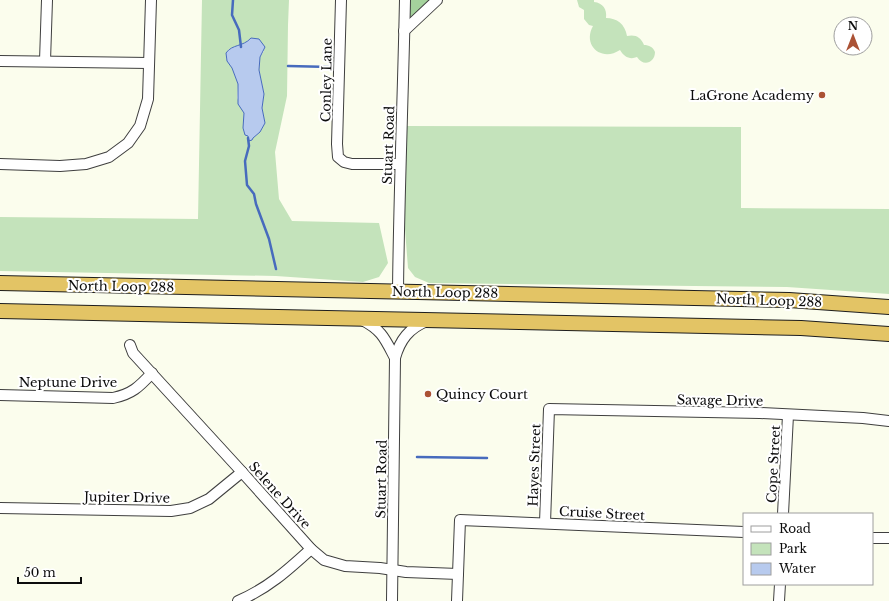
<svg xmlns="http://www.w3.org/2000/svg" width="889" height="601" viewBox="0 0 889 601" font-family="'Libre Baskerville',serif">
<rect width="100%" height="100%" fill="#fbfded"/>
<g fill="#c4e3bb" fill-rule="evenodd">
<path d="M 202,0 L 289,0 L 288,25 L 287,96 L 275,152 L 279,199 L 292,221 L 379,223 L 388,263 L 379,277 L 363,282 L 276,276 L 0,271 L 0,217 L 198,219 ZM 251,38 L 264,51 L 260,57 L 259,70 L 264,94 L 262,108 L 265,123 L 260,132 L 253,138 L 245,135 L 243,129 L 244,113 L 237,98 L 238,84 L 232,68 L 226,58 L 226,53 L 229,49 L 242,45 Z"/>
<path d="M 577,0 L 594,0 L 594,2 C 603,3 607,9 606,18 C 617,18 625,24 627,36 C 635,34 641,37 644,45 C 649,45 653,47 655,52 C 655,63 643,67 637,57 C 630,60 624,57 620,50 C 602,62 582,46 593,26 L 589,25 L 584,19 L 584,10 L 579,7 Z"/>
<polygon points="402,126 741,127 741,208 889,209 889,294 787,287 429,283 415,277 408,268 400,164"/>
</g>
<polygon fill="#a4d29c" points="405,0 437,0 404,31"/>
<path fill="#b7caee" stroke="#476bbd" d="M 251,38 L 259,39 L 265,47 L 260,57 L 259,70 L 264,94 L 262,108 L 265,123 L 260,132 L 253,138 L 252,140 L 249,141 L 248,136 L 245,135 L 243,128 L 244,113 L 238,104 L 238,84 L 232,68 L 227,61 L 226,53 C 232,44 243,47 251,38 Z"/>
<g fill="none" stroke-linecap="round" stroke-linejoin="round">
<g stroke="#476bbd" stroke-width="2.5">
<polyline points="233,0 232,15 239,30 241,47"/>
<polyline points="288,66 331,67"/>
<polyline points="248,138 249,146 245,161 247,185 254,194 256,204 269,239 276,269"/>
<polyline points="381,456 386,456"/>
<polyline points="417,457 487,458"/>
</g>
<g stroke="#3f3f3f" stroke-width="12">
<g id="minor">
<polyline points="341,0 337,144 338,157 344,162 352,164 400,164"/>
<polyline points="404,31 437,0"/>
<polyline points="0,61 149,63"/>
<polyline points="45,61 47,0"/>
<polyline points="0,164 60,166 86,164 109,157 128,143 140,126 148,99 151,0"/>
<path d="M 398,291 C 399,194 403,97 405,0"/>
<path d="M 362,320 C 382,330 385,339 395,358"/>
<polyline points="130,345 133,353 242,472 311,549 324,560 345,566 380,568 406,572 458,574"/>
<path d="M 0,395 L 113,398 C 132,394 139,387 152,373"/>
<polyline points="0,508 171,511 190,508 209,499 242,472"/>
<polyline points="783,514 788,415"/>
<polyline points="545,523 549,409 760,413 863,418 889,421"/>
<polyline points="872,538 889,538"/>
<path d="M 238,601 C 267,589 288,570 311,549"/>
<path d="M 392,601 L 395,358 C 400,340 409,328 427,321"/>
<polyline points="457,601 460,520 744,532"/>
<polyline points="779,601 780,584"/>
</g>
</g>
<g stroke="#1d1d1d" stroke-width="16">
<g id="highway">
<polyline points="0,283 789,300 889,307"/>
<polyline points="0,311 801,328 889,334"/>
</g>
</g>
<use href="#minor" stroke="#fff" stroke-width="10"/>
<use href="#highway" stroke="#e3c465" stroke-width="14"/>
</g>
<g fill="#ab5235" stroke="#fff" stroke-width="1.5">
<circle cx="822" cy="95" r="4"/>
<circle cx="428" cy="394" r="4"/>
</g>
<g text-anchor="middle" stroke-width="4" stroke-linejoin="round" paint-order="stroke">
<g font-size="13" fill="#0c0c0c" stroke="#fff">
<text transform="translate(326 80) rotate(-89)" y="5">Conley Lane</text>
<text transform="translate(388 145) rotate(-88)" y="5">Stuart Road</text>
<text transform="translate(121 286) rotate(1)" y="5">North Loop 288</text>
<text transform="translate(445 292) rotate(1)" y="5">North Loop 288</text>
<text transform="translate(769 300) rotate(2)" y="5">North Loop 288</text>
<text x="68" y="387">Neptune Drive</text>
<text transform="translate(720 400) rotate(1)" y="5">Savage Drive</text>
<text transform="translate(773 464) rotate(-87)" y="5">Cope Street</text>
<text transform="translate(534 465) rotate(-88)" y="5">Hayes Street</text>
<text transform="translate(381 479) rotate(-89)" y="5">Stuart Road</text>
<text transform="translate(280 495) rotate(48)" y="5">Selene Drive</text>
<text transform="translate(127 497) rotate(1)" y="5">Jupiter Drive</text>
<text transform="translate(602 513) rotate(3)" y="5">Cruise Street</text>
</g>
<g font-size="13" fill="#0c0c0c" stroke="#fff" text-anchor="end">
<text x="814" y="100">LaGrone Academy</text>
<text x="436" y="399" text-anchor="start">Quincy Court</text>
</g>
</g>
<rect x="743" y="513" width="130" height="72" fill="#ffffff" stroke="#9e9e9e"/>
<rect x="751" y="526" width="20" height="6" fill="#ffffff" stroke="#9e9e9e"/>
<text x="779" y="533" font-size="12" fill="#0c0c0c">Road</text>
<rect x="751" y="543" width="20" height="12" fill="#c4e3bb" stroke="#9e9e9e"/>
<text x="779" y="553" font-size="12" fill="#0c0c0c">Park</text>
<rect x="751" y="563" width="20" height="12" fill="#b7caee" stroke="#9e9e9e"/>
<text x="779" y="573" font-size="12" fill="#0c0c0c">Water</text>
<g transform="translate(853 36)"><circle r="19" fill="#ffffff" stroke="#9e9e9e"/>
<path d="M0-3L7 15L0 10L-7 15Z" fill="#ab5235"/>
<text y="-6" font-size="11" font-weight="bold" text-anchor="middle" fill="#0c0c0c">N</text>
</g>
<path d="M18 577v6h63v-6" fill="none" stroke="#0c0c0c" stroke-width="2"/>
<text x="24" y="577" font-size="12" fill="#0c0c0c" stroke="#ffffff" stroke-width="3" paint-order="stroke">50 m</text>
</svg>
